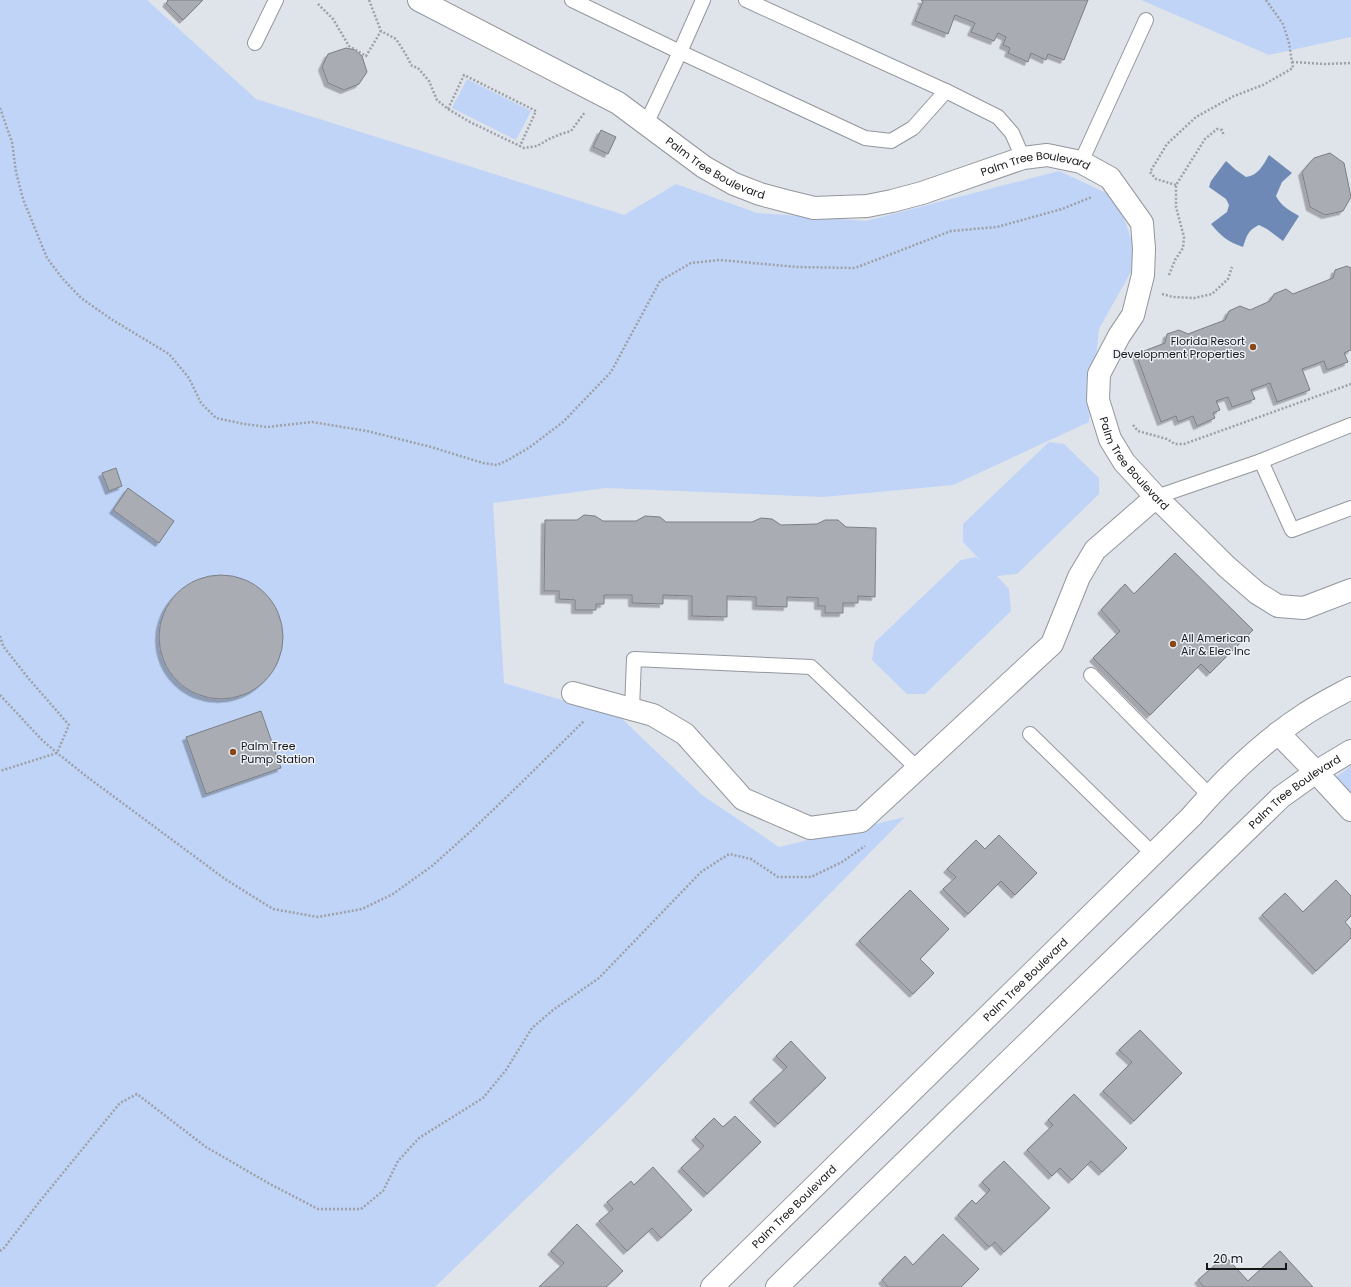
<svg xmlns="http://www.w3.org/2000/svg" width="1351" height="1287" viewBox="0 0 1351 1287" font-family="Poppins,sans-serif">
<defs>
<filter id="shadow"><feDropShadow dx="-3.5" dy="3.5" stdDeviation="0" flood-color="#0004"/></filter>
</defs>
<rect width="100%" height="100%" fill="#dfe3ea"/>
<g fill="#c0d4f7">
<polygon points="0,0 147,0 256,99 624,215 676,184 757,213 866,221 1059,171 1117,198 1138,259 1099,329 1089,422 953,485 824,497 606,488 493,503 504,683 620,717 702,795 779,847 905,817 620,1108 435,1287 0,1287"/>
<polygon points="1141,0 1351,0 1351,37 1269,55"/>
<polygon points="467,79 531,111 516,140 452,108"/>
<polygon points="1049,442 1064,444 1099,478 1099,494 1017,574 997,576 1009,589 1011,611 925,694 907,694 872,660 875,642 961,560 976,557 983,563 963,542 963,524"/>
<polygon points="1351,766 1351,800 1332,780"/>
</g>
<path fill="#6f89b6" d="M 1269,155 L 1292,173 L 1282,182 L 1276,196 C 1281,206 1289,210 1299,216 L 1283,241 L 1267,229 L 1259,225 C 1247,231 1247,236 1243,247 C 1228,242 1221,236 1211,224 L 1227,212 L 1229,205 L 1226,199 L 1209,187 L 1211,181 L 1226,161 L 1236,170 L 1246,177 C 1259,175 1263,165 1269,155 Z"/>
<g fill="#a9adb3" stroke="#7b7e85" filter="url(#shadow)">
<polygon points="167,0 203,0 183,20 166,3 168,1"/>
<polygon points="921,0 1088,0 1064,60 1048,54 1046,60 1031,53 1028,62 1008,53 1010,48 1003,45 1006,37 998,33 994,41 971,32 975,23 955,15 948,34 915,21 923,1"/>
<polygon points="346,48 355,50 362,56 367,72 359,84 344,90 328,83 322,67 328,54"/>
<polygon points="601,130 616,137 608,154 593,147"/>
<polygon points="1330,153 1344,163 1351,197 1343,211 1325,215 1310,207 1302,172 1314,158"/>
<polygon points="1347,266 1351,268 1351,350 1344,353 1348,362 1327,370 1324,361 1302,369 1310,390 1277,402 1270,383 1251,390 1255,399 1232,407 1228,397 1216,401 1220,410 1213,413 1215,418 1197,426 1193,416 1178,422 1176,416 1161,422 1136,354 1165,343 1167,334 1179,330 1188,334 1225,320 1229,311 1240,306 1250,310 1270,301 1274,294 1286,289 1293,294 1333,278 1335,270"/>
<polygon points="116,468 122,486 109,491 102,473"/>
<polygon points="128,488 174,521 159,543 113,510"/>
<polygon points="584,515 595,516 603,521 636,521 645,516 660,517 666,522 752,522 761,518 772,519 781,525 817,524 825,520 838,520 846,527 876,528 875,597 858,596 858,603 843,603 843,613 825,613 825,606 818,606 818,598 787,597 787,607 756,606 756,597 727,596 727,617 692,616 692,596 663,595 663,604 632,603 632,595 604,595 604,604 596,604 596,610 575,610 575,600 559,599 559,591 544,591 545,520 577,520"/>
<polygon points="1175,553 1253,630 1210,673 1201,664 1150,715 1093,658 1120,631 1101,610 1125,584 1134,594"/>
<circle cx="221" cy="637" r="62"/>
<polygon points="261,711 281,768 206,794 186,737"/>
<polygon points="999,835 1037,873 1015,895 1001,881 968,914 943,889 956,877 947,869 976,840 985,849"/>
<polygon points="1336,880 1351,896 1351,916 1345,922 1351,929 1351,938 1316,971 1262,915 1285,893 1303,912"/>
<polygon points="910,890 949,929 920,959 934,973 913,994 859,941"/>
<polygon points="1140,1030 1182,1073 1134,1121 1103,1091 1132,1062 1119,1050"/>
<polygon points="791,1041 826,1078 778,1124 753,1099 787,1067 776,1056"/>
<polygon points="1074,1094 1127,1148 1102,1172 1091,1161 1072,1180 1060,1168 1052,1176 1027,1150 1053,1125 1048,1120"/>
<polygon points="735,1116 761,1142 707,1194 681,1168 704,1146 695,1137 714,1118 723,1127"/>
<polygon points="1004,1161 1050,1208 1004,1252 995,1242 989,1247 958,1215 972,1200 976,1204 990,1190 982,1182"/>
<polygon points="653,1167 692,1210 661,1238 652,1228 627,1251 599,1221 613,1209 607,1202 631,1181 634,1185"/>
<polygon points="577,1224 623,1271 606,1287 539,1287 564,1263 551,1251"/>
<polygon points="943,1234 979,1269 961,1287 888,1287 882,1280 905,1256 913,1265"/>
<polygon points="1280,1251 1313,1287 1204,1287 1198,1280 1225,1256 1248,1281"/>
</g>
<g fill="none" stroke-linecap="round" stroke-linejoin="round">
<g stroke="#93979d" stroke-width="16">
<g id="lane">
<polyline points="572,0 680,52 703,0"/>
<polyline points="746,0 946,91 998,117 1012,133 1023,158"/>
<polyline points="255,43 276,0"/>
<polyline points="646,124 680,52 865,138 891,141 913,128 946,91"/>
<polyline points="1081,162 1146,20"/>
<polyline points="1261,461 1292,530 1351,508"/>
<polyline points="1156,497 1261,461 1351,425"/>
<polyline points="1091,675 1210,796"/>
<polyline points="632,709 634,659 811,667 917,768"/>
<polyline points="1030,734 1153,854"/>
</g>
</g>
<g stroke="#93979d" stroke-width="24">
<g id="street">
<path id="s1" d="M 419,0 L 618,103 L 704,167 L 734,184 L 760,194 L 786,201 L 814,208 L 867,206 L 892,201 L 922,193 L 1023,158 L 1047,155 L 1081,162 L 1110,178 L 1142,223 L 1144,249 L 1143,275 L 1133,315 L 1119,336 L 1099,374 L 1098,400 L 1110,439 L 1124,462 L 1156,497 L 1227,567 L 1257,593 L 1278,606 L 1304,608 L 1351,590"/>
<polyline points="573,693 653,715 685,734 743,799 810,828 861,821 1052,644 1079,577 1095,550 1156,497"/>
<polyline points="1316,772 1351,810"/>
</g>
</g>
<g stroke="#93979d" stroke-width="24">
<g id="secondary">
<polyline points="1278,733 1316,772"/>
<path id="s2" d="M 712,1287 L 1191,817 C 1225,778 1262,742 1305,714 C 1320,704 1336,696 1351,688"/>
<path id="s3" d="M 777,1287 L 944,1124 L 1281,797 L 1316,772 L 1351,751"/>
</g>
</g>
<g stroke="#9da0a6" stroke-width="2.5" stroke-dasharray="2 2" stroke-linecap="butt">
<polyline points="369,0 381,31 396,39 405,53 412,66 418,68 429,81 437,100 448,109 470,122 524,148 537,146 549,139 561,134 571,131 585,112"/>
<polyline points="318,4 333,19 349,46 366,56 381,31"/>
<polyline points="1292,62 1325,64 1351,63"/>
<polyline points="0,108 12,142 16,172 23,199 47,258 62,278 81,298 111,319 169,354 189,378 201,403 216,418 244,424 267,427 312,422 367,431 431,447 483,463 497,465 508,460 530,447 563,422 611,372 660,281 691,263 720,260 797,267 855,268 951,231 997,227 1062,209 1092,197"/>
<polyline points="448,109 464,75 536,111 520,146"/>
<polyline points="1176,185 1156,179 1150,172 1167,144 1196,117 1234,96 1263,85 1293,68 1289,43 1283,24 1266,0"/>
<polyline points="1169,275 1175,260 1183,248 1184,237 1176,207 1176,185 1205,139 1217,129 1222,130 1224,136"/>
<polyline points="1162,294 1173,297 1194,298 1212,294 1228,279 1232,267"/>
<polyline points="1133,425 1138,431 1167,439 1175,444 1184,444 1351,384"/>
<polyline points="0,636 3,646 29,679 69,725 57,753 0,771"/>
<polyline points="0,695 42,740 57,753 86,776 225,879 273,909 318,917 362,909 393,894 432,866 470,832 518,786 584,721"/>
<polyline points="0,1251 4,1248 40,1201 120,1103 137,1094 206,1147 270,1184 318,1209 361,1209 383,1191 398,1161 419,1138 483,1098 506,1070 532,1028 553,1010 599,978 701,872 729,854 751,859 778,877 811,877 842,862 865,846"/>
</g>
<use href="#lane" stroke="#fff" stroke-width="14"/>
<use href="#street" stroke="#fff" stroke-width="22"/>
<use href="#secondary" stroke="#fff" stroke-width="22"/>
</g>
<g fill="#894617" stroke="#ecf0f7" stroke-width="1.5">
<circle cx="1253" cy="347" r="4"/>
<circle cx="1173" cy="644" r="4"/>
<circle cx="233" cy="752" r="4"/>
</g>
<g text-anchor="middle" stroke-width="3" stroke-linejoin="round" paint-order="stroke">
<g font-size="11" fill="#161719" stroke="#ecf0f7">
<text dy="4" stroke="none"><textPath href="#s1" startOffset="342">Palm Tree Boulevard</textPath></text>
<text dy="4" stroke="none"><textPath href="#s1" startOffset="678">Palm Tree Boulevard</textPath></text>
<text dy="4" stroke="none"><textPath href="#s1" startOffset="1075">Palm Tree Boulevard</textPath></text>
<text dy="4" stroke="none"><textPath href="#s3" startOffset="717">Palm Tree Boulevard</textPath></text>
<text dy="4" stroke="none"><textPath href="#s2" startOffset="439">Palm Tree Boulevard</textPath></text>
<text dy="4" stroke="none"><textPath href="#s2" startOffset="115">Palm Tree Boulevard</textPath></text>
</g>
<g font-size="11" fill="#161719" stroke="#ecf0f7" text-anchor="start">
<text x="1245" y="345" text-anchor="end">Florida Resort<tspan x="1245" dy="13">Development Properties</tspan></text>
<text x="1181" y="642">All American<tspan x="1181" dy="13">Air &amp; Elec Inc</tspan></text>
<text x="241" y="750">Palm Tree<tspan x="241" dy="13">Pump Station</tspan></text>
</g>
</g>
<path d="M1207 1263v6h79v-6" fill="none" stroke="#161719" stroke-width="2"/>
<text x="1213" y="1263" font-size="12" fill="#161719" stroke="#ecf0f7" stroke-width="3" paint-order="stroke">20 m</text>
</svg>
